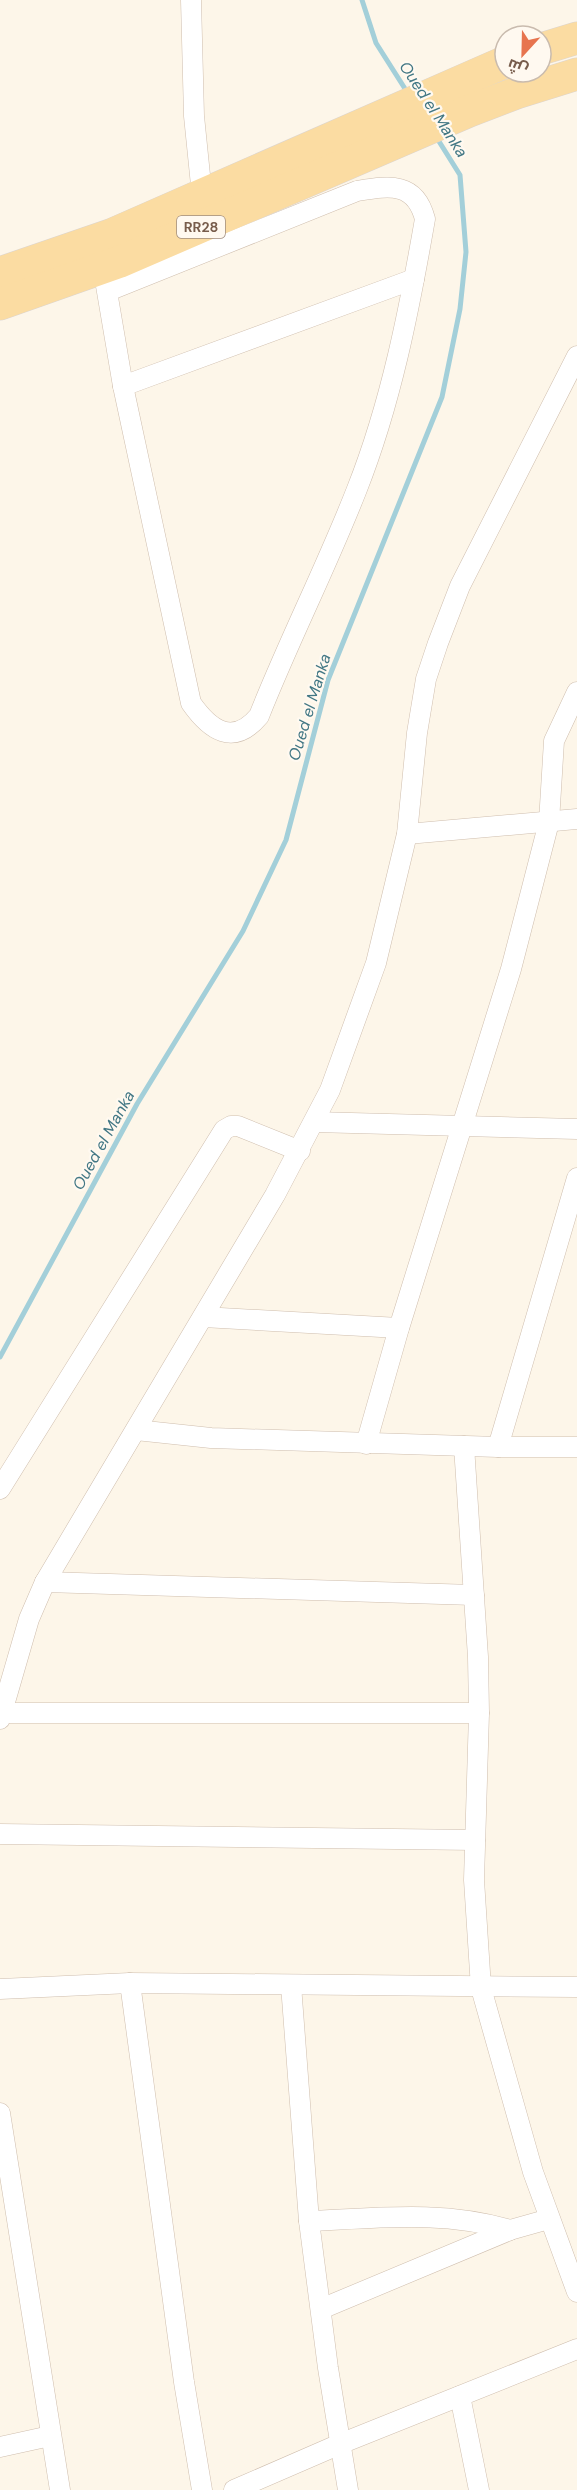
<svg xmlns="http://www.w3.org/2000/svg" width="577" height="2490" viewBox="0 0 577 2490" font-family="'DM Sans',Cairo,sans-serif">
<rect width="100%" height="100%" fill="#fdf6e9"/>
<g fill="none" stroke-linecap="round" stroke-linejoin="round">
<g stroke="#a3cfd9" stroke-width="5">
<polyline points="362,0 376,43 409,95"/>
<polyline points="0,1357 137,1104 243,931 286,840 328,680 442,397 460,309 466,252 460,175 435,135"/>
</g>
<g stroke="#cfbeae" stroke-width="21">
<g id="minor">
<polyline points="191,0 194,116 202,195"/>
<path d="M 103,268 L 123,386 L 191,703 C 210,730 233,747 259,716 C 289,640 327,566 357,489 C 391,403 409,311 425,219 C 415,181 389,186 357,191 L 108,291"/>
<polyline points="123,386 414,279"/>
<polyline points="407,834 577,819"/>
<polyline points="314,1122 577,1129"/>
<polyline points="203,1317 399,1328"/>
<polyline points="136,1430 211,1438 498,1447 577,1447"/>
<polyline points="366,1444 399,1328 511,969 549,822 554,741 577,692"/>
<polyline points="464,1446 478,1657 479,1713 474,1880 481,1988 533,2172 577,2292"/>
<polyline points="498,1447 577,1178"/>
<polyline points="0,1489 224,1130 231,1126 238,1126 300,1151"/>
<polyline points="45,1582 474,1595"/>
<polyline points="1,1713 479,1713"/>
<polyline points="0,1719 29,1619 45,1582 275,1195 330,1090 376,963 407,834 417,733 426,679 438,643 460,586 577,356"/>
<polyline points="0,1834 475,1840"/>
<polyline points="130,1983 184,2382 202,2490"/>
<polyline points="291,1985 309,2221 328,2368 348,2490"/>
<polyline points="0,1989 130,1983 577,1987"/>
<polyline points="0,2113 60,2490"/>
<path d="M 309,2221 C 377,2218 445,2210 510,2230"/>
<polyline points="321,2309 510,2230 549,2219"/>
<polyline points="460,2396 479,2490"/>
<polyline points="0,2447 50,2436"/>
<polyline points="234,2490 340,2444 577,2349"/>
</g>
</g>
<g stroke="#dcd5d0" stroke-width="33">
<g id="primary">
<polyline points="541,49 577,38"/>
<polyline points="0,273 113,234 505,62"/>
<polyline points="0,304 119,262 469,111 516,93 577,74"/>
</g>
</g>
<use href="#minor" stroke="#fff" stroke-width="20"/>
<use href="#primary" stroke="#fbdca2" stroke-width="32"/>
</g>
<g text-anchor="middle" stroke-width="4.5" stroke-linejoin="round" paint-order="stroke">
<rect fill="#fff9f0" stroke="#a08c7d" stroke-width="1.5" x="177" y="216" width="48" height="22" rx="4.5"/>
<g font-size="14" font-weight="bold" fill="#785d4c">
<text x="201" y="232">RR28</text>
</g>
<g font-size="16" font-style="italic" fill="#427784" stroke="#fff9f0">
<text transform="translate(434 109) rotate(57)" y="6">Oued el Manka</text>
<text transform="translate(309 707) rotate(-73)" y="6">Oued el Manka</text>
<text transform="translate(103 1140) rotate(-61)" y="6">Oued el Manka</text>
</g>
</g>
<g transform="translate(523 54) rotate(202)"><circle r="28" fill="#fff9f0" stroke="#c9bbae" stroke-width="1.5"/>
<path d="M0-4.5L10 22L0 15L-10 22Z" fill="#e7744e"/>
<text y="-9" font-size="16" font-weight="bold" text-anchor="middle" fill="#785d4c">ش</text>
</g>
</svg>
